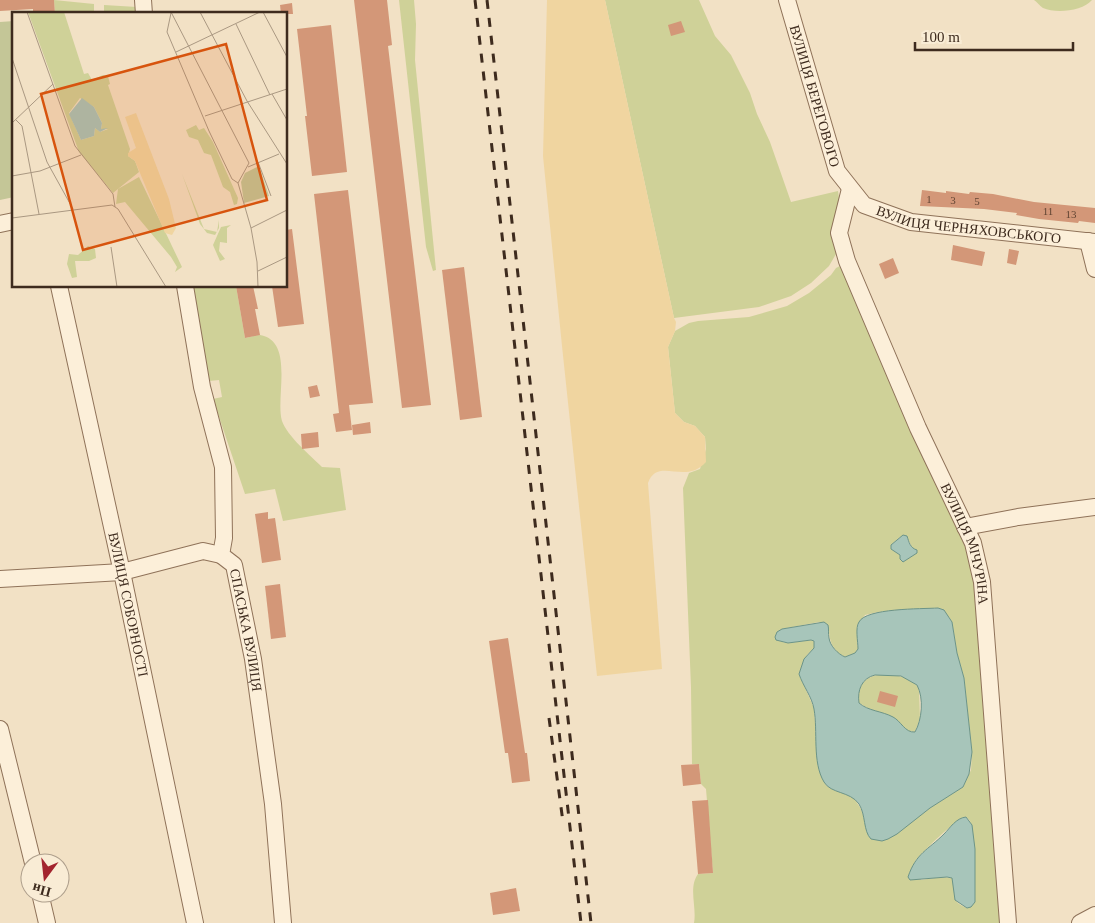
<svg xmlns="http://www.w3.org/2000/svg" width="1095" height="923" viewBox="0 0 1095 923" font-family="'Times New Roman',serif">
<rect width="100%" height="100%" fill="#f2e1c5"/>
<g fill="#cfd198" fill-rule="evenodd">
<polygon points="54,0 94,4 94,14 55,14"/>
<polygon points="399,0 414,0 416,24 415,60 436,270 433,271 426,247"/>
<polygon points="605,0 699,0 715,36 731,55 750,93 757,114 770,142 791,202 838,191 840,205 836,254 829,266 811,283 791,296 759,307 674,318"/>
<path d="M 1034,0 L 1092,0 C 1083,11 1056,14 1043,8 C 1040,6 1037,2 1034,0 Z"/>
<polygon points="104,5 137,7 137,14 104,14"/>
<path d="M 840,266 L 971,548 L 979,583 L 1004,923 L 694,923 C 697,907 688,888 698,874 L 713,873 L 706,789 L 701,784 L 699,764 L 692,764 L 691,687 L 683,488 L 689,473 L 700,469 L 706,449 L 705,437 L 695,426 L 684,422 L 675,413 L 668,347 L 675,331 L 689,323 L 698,321 L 749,317 L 787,306 L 809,293 L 831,275 L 836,268 ZM 900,537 L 909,541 L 915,554 L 904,561 L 901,561 L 900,555 L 891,549 L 891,545 ZM 939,608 L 949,617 L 952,622 L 957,653 L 964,678 L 972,752 L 971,770 L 963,787 L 930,808 L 888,839 L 866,824 L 861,809 L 854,798 L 827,786 L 824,782 L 817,752 L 814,708 L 799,674 L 807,655 L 814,648 L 814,641 L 811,640 C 800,641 782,647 775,637 L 782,629 L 819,622 L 829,629 C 829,641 833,652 845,657 L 855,653 L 858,649 L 857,626 L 865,615 L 878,612 ZM 966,817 L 970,821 L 975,849 L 975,902 L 967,908 C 948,901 957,892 953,878 L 941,877 L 921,880 L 915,861 C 922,853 956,818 966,817 Z"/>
<path d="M 192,286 L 236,286 L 245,338 C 250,337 256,335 260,335 C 295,341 275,398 282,421 C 287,436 311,456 322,467 L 340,468 L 346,510 L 283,521 L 275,489 L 245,494 L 213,399 L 222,397 L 219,380 L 209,381 Z"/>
<path d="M 879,675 C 894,675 909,675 919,688 L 920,719 L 915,732 L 908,731 L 859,703 C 856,688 864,676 879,675 Z"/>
</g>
<path fill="#f0d5a0" d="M 547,0 L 605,0 L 674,318 L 676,322 L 675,331 L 668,347 L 675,413 L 684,422 L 695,426 L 705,437 L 706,462 C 685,486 658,456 648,483 L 662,669 L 597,676 L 562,346 L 543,156 Z"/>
<polygon fill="#c4c697" points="14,21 14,197 0,200 0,22"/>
<g fill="#a7c5ba" stroke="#6c9488" fill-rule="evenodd">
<path d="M 903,535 L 907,536 C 909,542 910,548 917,550 L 917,553 L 903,562 L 900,559 L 900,555 L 891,549 L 891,545 Z"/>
<path d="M 938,608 L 944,610 L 952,622 L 957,653 L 964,678 L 972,752 L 969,774 L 963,787 L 930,808 L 897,834 L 888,839 L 882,841 L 871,839 C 863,831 866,815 859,804 C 850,791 831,794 824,782 C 812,762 818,731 814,709 C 812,697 803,686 799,674 L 804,659 L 814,648 L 814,641 L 811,640 L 788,643 L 776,640 L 775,637 L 777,632 L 782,629 L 824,622 L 828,625 C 829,629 828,633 829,638 C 830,646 838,654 845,657 L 855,653 L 858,649 C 858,641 855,628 859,622 C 866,608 921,609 938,608 ZM 875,675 L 901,676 L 917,685 C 924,698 922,720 915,732 C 905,733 901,721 893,717 C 882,711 868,711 859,703 C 857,690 862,678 875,675 Z"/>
<path d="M 966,817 L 972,825 L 975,849 L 975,902 L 971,907 L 967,908 L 955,900 L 952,878 L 947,877 L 910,880 L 908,877 C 916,853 928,850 944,834 C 950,828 956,818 966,817 Z"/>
</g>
<g fill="#d39778">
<polygon points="0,0 54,0 55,14 33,14 33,9 0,11"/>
<polygon points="354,0 387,0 392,45 388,46 431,405 402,408"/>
<polygon points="292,3 293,14 281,14 280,5"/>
<polygon points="681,21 685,32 671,36 668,25"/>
<polygon points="331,25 347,172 312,176 305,116 307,116 297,29"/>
<polygon points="348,190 373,403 349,405 352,430 336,432 333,414 339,413 314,194"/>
<polygon points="922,190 946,193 946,191 969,194 970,192 993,194 1034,202 1095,208 1095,223 1079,221 1078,223 1039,219 1016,215 1017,213 984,209 920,206"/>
<polygon points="292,229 304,324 278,327 272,286 286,286 286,230"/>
<polygon points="953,245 985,252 982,266 951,260"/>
<polygon points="1009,249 1019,251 1016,265 1007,263"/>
<polygon points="893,258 899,273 885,279 879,264"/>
<polygon points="464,267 482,417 460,420 442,270"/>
<polygon points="236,286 253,286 258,309 255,309 260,335 245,338"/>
<polygon points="317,385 320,396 310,398 308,387"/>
<polygon points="370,422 371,433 353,435 352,425"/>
<polygon points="318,432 319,447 302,449 301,434"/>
<polygon points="268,512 268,519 275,518 281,560 262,563 255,514"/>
<polygon points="280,584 286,637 271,639 265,586"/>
<polygon points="508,638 525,753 527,753 530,781 512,783 508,753 505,753 489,641"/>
<polygon points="880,691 898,696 895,707 877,702"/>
<polygon points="699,764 701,784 683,786 681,765"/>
<polygon points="708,800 713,873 698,874 692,801"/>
<polygon points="516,888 520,911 493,915 490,893"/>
</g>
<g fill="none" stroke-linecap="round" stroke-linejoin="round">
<g stroke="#8f7259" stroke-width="18">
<g id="minor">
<polyline points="143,0 144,14"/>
<path id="s1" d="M 787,0 L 837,171 L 864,205 L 911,222 L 1095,242"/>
<path id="s2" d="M 850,189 L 839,233 L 847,261 L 918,428 L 973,543 L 982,582 L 1008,923"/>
<polyline points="0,224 14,221"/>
<polyline points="1088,241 1095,269"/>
<path id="s3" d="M 59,286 L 123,577 L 195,923"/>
<path id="s4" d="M 185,286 L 202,387 L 223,467 L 224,538 L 221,555 L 234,565 L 253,659 L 273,804 L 283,923"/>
<polyline points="965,527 1018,517 1095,507"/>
<polyline points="0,579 122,572 203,551 221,555"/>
<polyline points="0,729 33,863"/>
<polyline points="40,893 47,923"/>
<polyline points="1080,923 1095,915"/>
</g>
</g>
<use href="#minor" stroke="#fcefd9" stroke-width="16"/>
<g stroke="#3e2b1e" stroke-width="3" stroke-dasharray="9 9" stroke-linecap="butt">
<polyline points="475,0 581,923"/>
<polyline points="487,0 591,923"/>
<polyline points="549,718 563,822"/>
</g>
</g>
<g text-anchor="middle" stroke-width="4" stroke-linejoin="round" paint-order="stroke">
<g font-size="11" fill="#634634">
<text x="929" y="203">1</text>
<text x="953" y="204">3</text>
<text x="977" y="205">5</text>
<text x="1048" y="215">11</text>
<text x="1071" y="218">13</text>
</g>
<g font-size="14" fill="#3e2b1e" stroke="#f9ecd5">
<text dy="5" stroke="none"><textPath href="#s1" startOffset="100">ВУЛИЦЯ БЕРЕГОВОГО</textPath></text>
<text dy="5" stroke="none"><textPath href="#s1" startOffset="329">ВУЛИЦЯ ЧЕРНЯХОВСЬКОГО</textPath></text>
<text dy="5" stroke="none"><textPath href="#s2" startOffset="382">ВУЛИЦЯ МІЧУРІНА</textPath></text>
<text dy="5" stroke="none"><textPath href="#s3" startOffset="326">ВУЛИЦЯ СОБОРНОСТІ</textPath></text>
<text dy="5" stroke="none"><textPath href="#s4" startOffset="356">СПАСЬКА ВУЛИЦЯ</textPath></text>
</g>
</g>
<g transform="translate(12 12)">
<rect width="275" height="275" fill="#f2e1c5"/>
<path d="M 16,0 L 52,0 L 72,62 L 76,61 L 80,68 L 91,63 L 96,64 L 98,72 L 96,73 L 118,137 L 116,144 L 123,149 L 127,160 L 101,181 L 67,140 ZM 68,86 L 82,95 L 90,111 L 89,117 L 96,117 L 88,120 L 83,116 L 82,124 L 69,128 L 57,101 ZM 184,113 L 187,118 L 192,116 L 201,130 L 226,186 L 225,192 L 222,193 L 218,180 L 211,175 L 199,143 L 192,141 L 186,128 L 177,125 L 174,118 ZM 170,162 L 192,217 L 205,220 L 207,208 L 207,216 L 203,223 L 195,221 L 188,212 ZM 127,165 L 170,255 L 163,260 L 165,255 L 159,245 L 113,190 L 104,192 L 106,177 ZM 219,213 L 215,216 L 215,231 L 208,230 L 207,239 L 213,247 L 208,249 L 201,233 L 209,215 ZM 76,234 L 83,237 L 84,246 L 77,249 L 63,249 L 65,265 L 60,266 L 55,252 L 57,242 L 66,243 Z" fill="#cfd198" fill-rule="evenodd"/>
<path d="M 124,101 L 157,187 L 164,216 L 160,223 L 153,221 L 123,149 L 116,144 L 116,141 L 124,136 L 113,105 Z" fill="#f0d5a0"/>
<path d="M 247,154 L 257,184 L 232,191 L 229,170 L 233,161 Z" fill="#c4c697"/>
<path d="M 70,86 L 82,95 L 90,111 L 89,117 L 96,116 L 88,120 L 83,116 L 82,124 L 69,128 L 57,102 Z" fill="#a7c5ba"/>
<path fill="none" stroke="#aa9882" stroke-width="1" d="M 15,0 L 63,134 L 101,182 L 103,195M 159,0 L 237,151 L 226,171 L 239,216M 188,0 L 235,89 L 275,152M 251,0 L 275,45M 159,1 L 155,20 L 197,119 L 220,167 L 226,171M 224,12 L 258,83M 164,40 L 248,0M 0,46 L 35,150 L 61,197M 260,82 L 275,108M 193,104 L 275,77M 4,108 L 10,114 L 27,202M 0,111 L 41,72M 246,150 L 259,184M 236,155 L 267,142M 0,164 L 28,159 L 69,143M 0,206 L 100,193 L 106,197 L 154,275M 99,235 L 105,275M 246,259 L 275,245M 246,275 L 245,250 L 239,216 L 275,198"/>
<path fill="#d7540e" fill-opacity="0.15" stroke="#d7540e" stroke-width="2.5" d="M 214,32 L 255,188 L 71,238 L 29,82 Z"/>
<rect width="275" height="275" fill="none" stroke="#3e2b1e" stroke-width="2.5"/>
</g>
<g transform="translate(45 878) rotate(195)"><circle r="24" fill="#f9ecd5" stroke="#ae9f8c"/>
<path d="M0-4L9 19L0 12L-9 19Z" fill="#a3242e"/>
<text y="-8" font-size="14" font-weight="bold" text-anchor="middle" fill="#3e2b1e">Пн</text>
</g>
<path d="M915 42v8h158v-8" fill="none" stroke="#3e2b1e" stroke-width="2.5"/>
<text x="922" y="42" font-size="15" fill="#3e2b1e" stroke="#f9ecd5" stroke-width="4" paint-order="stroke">100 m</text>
</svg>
